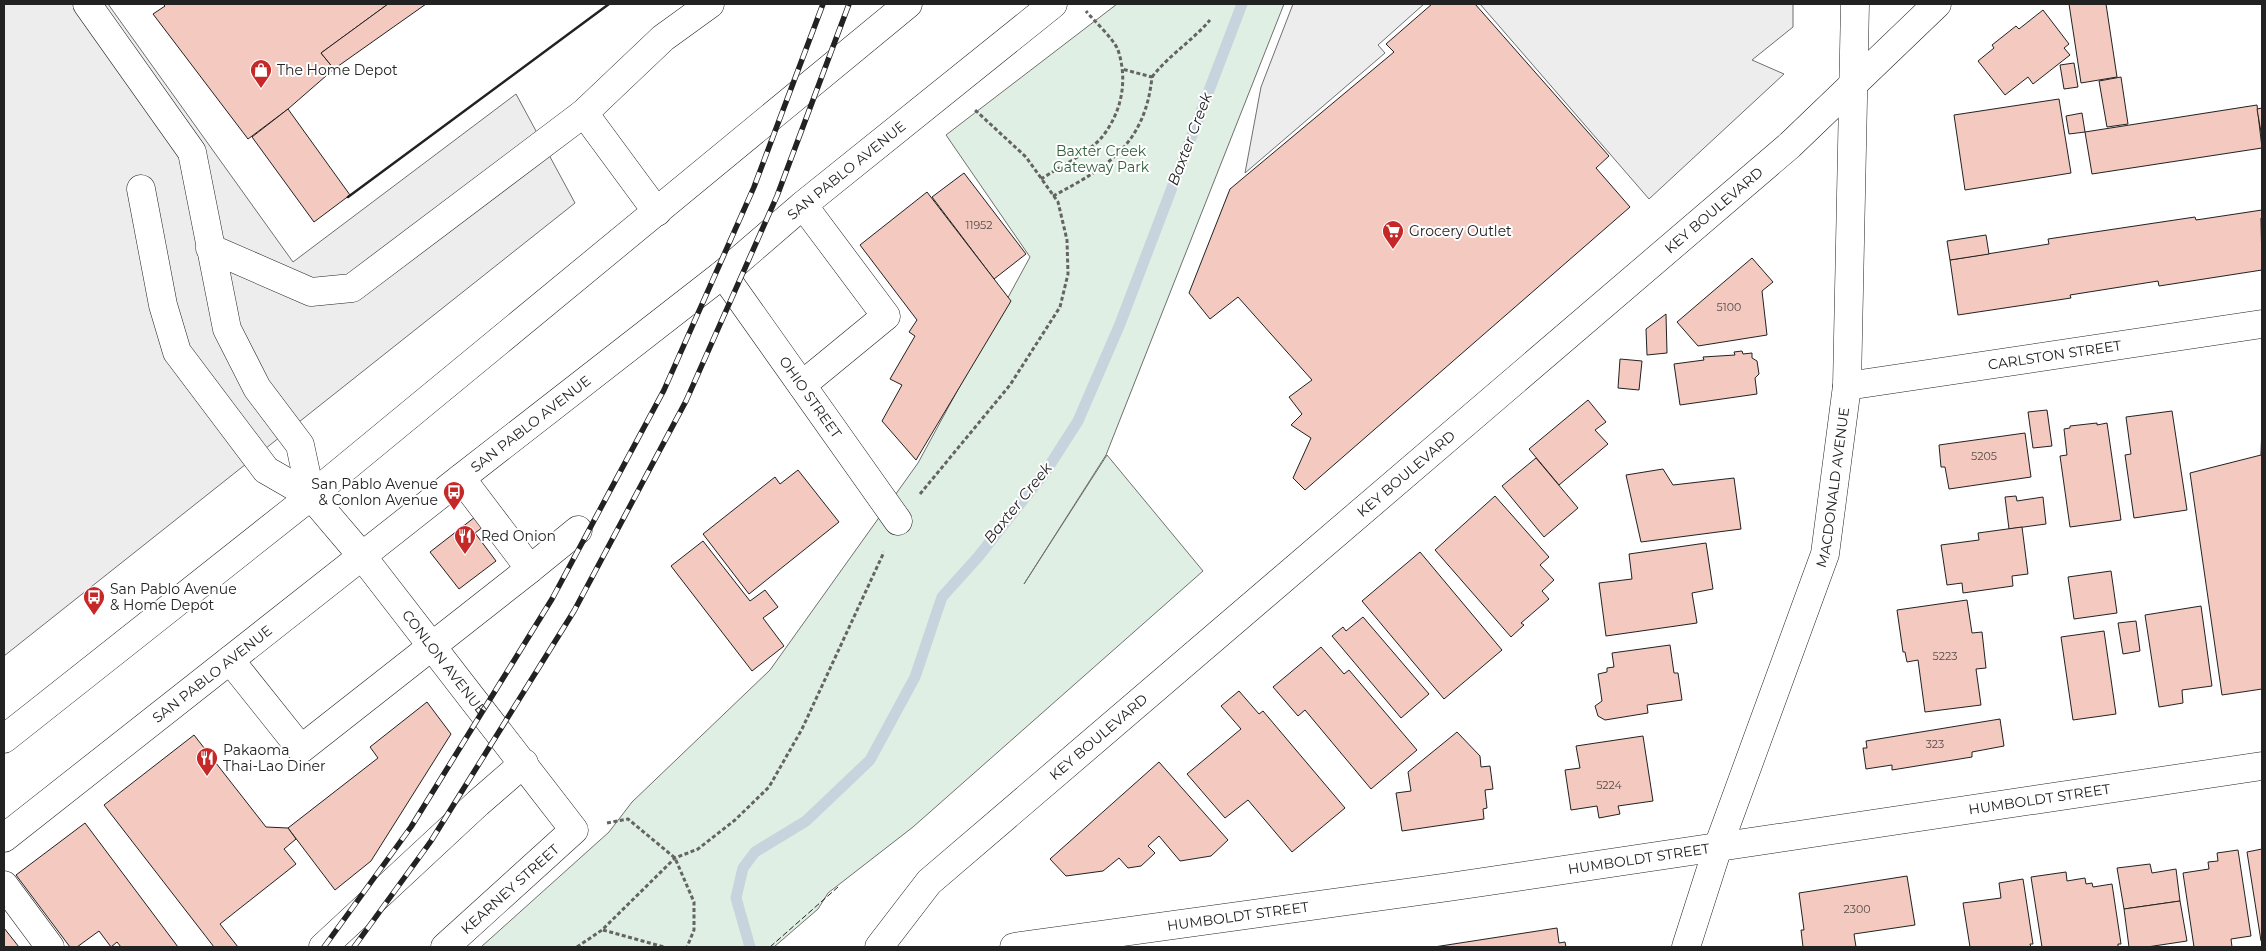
<svg xmlns="http://www.w3.org/2000/svg" width="2266" height="951" viewBox="0 0 2266 951" font-family="Montserrat,sans-serif">
<rect width="100%" height="100%" fill="#fff"/>
<polygon fill="#e0efe3" stroke="#6f6f6f" points="1117,4 1284,4 1106,455 1024,584 1107,455 1203,571 913,827 828,893 818,909 774,947 481,947 609,832 632,802 770,670 918,463 1030,257 946,135"/>
<g fill="#ededed" stroke="#6f6f6f">
<polygon points="4,4 108,4 293,262 516,94 575,203 4,656"/>
<polygon points="1293,4 1424,4 1378,45 1385,53 1245,173 1261,87"/>
<polygon points="1480,4 1793,4 1793,27 1752,60 1784,74 1649,199"/>
</g>
<g fill="none" stroke-linecap="round" stroke-linejoin="round">
<polyline stroke="#c7d3dd" stroke-width="11" points="750,947 736,898 743,868 755,852 806,821 870,760 915,677 942,597 978,557 1046,471 1078,421 1120,324 1242,4"/>
</g>
<g fill="#f3c9c0" stroke="#222">
<polygon points="163,4 388,4 321,53 334,69 288,109 248,139 153,14 165,6"/>
<polygon points="388,4 426,4 334,69 321,53"/>
<polygon points="1432,4 1475,4 1609,156 1596,168 1630,207 1305,490 1293,478 1311,438 1291,425 1302,414 1289,397 1312,380 1238,297 1210,319 1189,293 1230,189 1394,52 1386,44"/>
<polygon points="2069,4 2106,4 2117,77 2081,83"/>
<polygon points="2043,10 2069,44 2064,48 2070,55 2033,84 2028,77 2005,95 1978,61 1994,48 1992,45 2016,26 2019,29"/>
<polygon points="2074,63 2078,87 2064,89 2060,65"/>
<polygon points="2121,77 2128,124 2107,127 2099,81"/>
<polygon points="2059,99 2071,173 1965,190 1954,115"/>
<polygon points="2257,105 2262,148 2092,174 2085,132"/>
<polygon points="2262,108 2262,138 2257,109"/>
<polygon points="288,109 350,195 314,222 252,137"/>
<polygon points="2082,113 2085,132 2069,134 2066,116"/>
<polygon points="964,173 1026,254 994,279 932,197"/>
<polygon points="927,192 1011,301 916,460 882,421 902,385 890,379 915,336 909,332 917,320 860,245"/>
<polygon points="2262,210 2262,217 2261,218 2262,270 2159,286 2158,281 2070,295 2071,298 1958,315 1950,260 2049,244 2048,239 2195,217 2196,220"/>
<polygon points="1986,235 1989,254 1950,260 1947,241"/>
<polygon points="1752,258 1773,282 1762,291 1767,335 1698,346 1677,322"/>
<polygon points="1666,314 1667,353 1647,355 1646,329"/>
<polygon points="1742,351 1743,354 1752,353 1752,358 1757,361 1759,374 1755,378 1757,394 1680,405 1674,364 1704,360 1703,357 1735,355 1734,352"/>
<polygon points="1620,359 1642,361 1639,390 1618,388"/>
<polygon points="1588,400 1606,422 1595,430 1608,444 1559,485 1529,449"/>
<polygon points="2047,410 2052,446 2033,448 2028,412"/>
<polygon points="2172,411 2187,510 2134,518 2125,455 2131,454 2126,417"/>
<polygon points="2097,423 2097,425 2107,423 2121,520 2070,527 2060,456 2067,455 2064,429 2070,428 2070,426"/>
<polygon points="2262,424 2262,689 2222,695 2190,473 2261,455"/>
<polygon points="2025,433 2031,477 1949,489 1945,467 1941,467 1939,445"/>
<polygon points="1536,458 1578,508 1544,537 1502,486"/>
<polygon points="1663,469 1673,485 1734,478 1741,529 1641,542 1626,475"/>
<polygon points="798,470 839,522 749,594 703,534 775,477 780,484"/>
<polygon points="1495,496 1549,557 1540,565 1554,580 1542,591 1549,599 1521,623 1524,625 1511,637 1435,550"/>
<polygon points="2016,496 2017,501 2043,497 2046,524 2009,529 2005,497"/>
<polygon points="475,517 483,527 475,533 496,561 459,589 430,552"/>
<polygon points="2022,527 2028,574 2012,576 2013,586 1963,593 1962,583 1947,585 1941,545 1979,540 1978,533"/>
<polygon points="703,541 750,601 765,590 778,607 763,618 784,646 752,671 671,566"/>
<polygon points="1706,543 1713,589 1692,593 1697,623 1606,636 1599,583 1632,579 1629,554"/>
<polygon points="1420,552 1502,650 1444,699 1362,601"/>
<polygon points="2111,571 2117,613 2074,619 2068,577"/>
<polygon points="1967,600 1972,633 1982,632 1986,668 1976,669 1981,705 1925,712 1918,660 1907,662 1905,652 1903,652 1897,610"/>
<polygon points="2201,606 2212,686 2182,690 2183,703 2159,707 2145,615"/>
<polygon points="1363,617 1429,694 1401,718 1332,636 1343,627 1346,631"/>
<polygon points="2136,621 2140,651 2123,654 2118,623"/>
<polygon points="2104,631 2116,714 2073,720 2061,637"/>
<polygon points="1670,645 1674,673 1678,673 1682,700 1647,705 1648,713 1605,720 1598,716 1595,706 1602,701 1598,674 1607,672 1607,668 1614,667 1612,653"/>
<polygon points="1321,647 1344,674 1349,670 1417,750 1371,789 1305,710 1298,716 1273,687"/>
<polygon points="1239,691 1259,714 1263,711 1345,808 1292,852 1248,800 1225,818 1187,774 1241,729 1221,706"/>
<polygon points="427,702 451,734 371,861 335,890 288,828 378,758 370,747"/>
<polygon points="2000,719 2004,746 1972,752 1972,757 1892,770 1892,765 1866,769 1863,748 1867,748 1866,741"/>
<polygon points="1457,732 1480,756 1481,767 1490,766 1493,789 1485,790 1487,808 1483,809 1484,819 1402,831 1396,793 1411,791 1408,772"/>
<polygon points="194,735 266,827 288,828 296,839 284,849 296,864 220,924 238,947 214,947 104,805"/>
<polygon points="1643,736 1653,801 1618,806 1620,814 1599,818 1597,806 1571,810 1565,770 1580,768 1576,746"/>
<polygon points="1159,762 1228,840 1211,856 1180,861 1159,836 1148,846 1155,853 1141,866 1128,868 1119,858 1103,871 1066,876 1050,859"/>
<polygon points="85,823 178,947 121,947 117,942 111,947 99,931 77,947 70,947 16,875"/>
<polygon points="2262,849 2262,941 2261,941 2247,852"/>
<polygon points="2238,850 2251,936 2231,939 2232,947 2194,947 2183,873 2209,869 2208,862 2218,861 2217,853"/>
<polygon points="2150,864 2152,873 2176,869 2180,901 2124,909 2117,868"/>
<polygon points="2066,872 2067,881 2085,878 2086,884 2092,883 2093,887 2112,884 2121,944 2118,944 2118,947 2042,947 2031,877"/>
<polygon points="1907,876 1915,925 1854,934 1856,947 1803,947 1801,930 1804,930 1799,893"/>
<polygon points="2023,879 2033,944 2030,944 2031,947 1970,947 1963,903 2001,898 1999,883"/>
<polygon points="2180,901 2187,941 2147,947 2129,947 2124,909"/>
<polygon points="4,928 19,947 4,947"/>
<polygon points="1557,928 1559,943 1565,942 1566,947 1434,947"/>
</g>
<g fill="none" stroke-linecap="round" stroke-linejoin="round">
<g stroke="#222" stroke-width="29">
<g id="minor">
<polyline points="87,4 192,152 227,329 257,388 300,445 311,496"/>
<polyline points="584,113 663,38 710,4"/>
<path id="s1" d="M 141,189 L 163,305 L 177,352 L 266,470 L 311,496 L 362,556 L 574,830 L 445,947"/>
<polyline points="210,248 311,292 352,288 584,113 657,212"/>
<path id="s2" d="M 723,274 L 898,521"/>
<polyline points="802,385 886,316 803,205"/>
<path id="s3" d="M 1847,386 L 2262,324"/>
<polyline points="530,569 578,530"/>
<polyline points="230,660 301,749 530,569 461,478"/>
<polyline points="4,885 50,947"/>
<polyline points="323,947 478,803 524,763"/>
<path id="s4" d="M 879,947 L 929,882 L 1790,145 L 1937,4"/>
<path id="s5" d="M 1014,947 L 1449,887 L 2262,766"/>
<path id="s6" d="M 1686,947 L 1718,847 L 1825,554 L 1847,386 L 1855,4"/>
</g>
</g>
<g stroke="#222" stroke-width="29">
<g id="major">
<polyline points="4,739 311,496 908,4"/>
<path id="s7" d="M 4,838 L 461,478 L 723,274 L 803,205 L 1053,4"/>
</g>
</g>
<g stroke="#646464" stroke-width="3" stroke-dasharray="4 2.5" stroke-linecap="butt">
<path d="M 1152,77 C 1168,56 1192,41 1210,20"/>
<path d="M 1041,179 C 1058,168 1090,152 1102,137 C 1122,112 1128,80 1118,50 C 1113,38 1094,21 1086,11"/>
<path d="M 1053,196 C 1108,167 1145,144 1152,77 L 1122,69"/>
<polyline points="920,494 1010,385 1060,307 1068,274 1067,240 1058,202 1026,157 974,109"/>
<polyline points="607,823 628,819 675,858 694,902 694,930 687,947"/>
<polyline points="603,930 664,947"/>
<polyline points="577,947 602,930 675,858 698,849 735,820 769,787 802,729 884,552"/>
</g>
<use href="#minor" stroke="#fff" stroke-width="28"/>
<use href="#major" stroke="#fff" stroke-width="28"/>
<g stroke="#222" stroke-width="5.5">
<g id="rail">
<polyline points="324,947 411,827 552,599 664,390 754,187 823,4"/>
<polyline points="354,947 431,841 574,611 686,401 777,196 849,4"/>
</g>
</g>
<use href="#rail" stroke="#fff" stroke-width="4" stroke-dasharray="11" stroke-linecap="butt"/>
<g stroke="#222" stroke-width="1" stroke-dasharray="6 2.5" stroke-linecap="butt">
<polyline points="703,947 704,947"/>
<polyline points="770,947 838,887"/>
</g>
<polyline stroke="#222" stroke-width="2.5" points="348,197 609,4"/>
</g>
<defs>
<g id="shop-pin" transform="scale(1.125)"><path d="M0 17L-7.5 6A9.5 9.5 0 1 1 7.5 6Z" fill="#c62828" stroke="#fff"/><path d="M-5-2.5h2.3a2.7 3.5 0 0 1 5.4 0H5L5.5 6h-11ZM-1.5-2.5h3a1.5 2.3 0 0 0-3 0Z" fill="#fff"/></g>
<g id="supermarket-pin" transform="scale(1.125)"><path d="M0 17L-7.5 6A9.5 9.5 0 1 1 7.5 6Z" fill="#c62828" stroke="#fff"/><path d="M-6-5.5h2.5l.6 2H6L4.5 2H-2.5L-4.4-4H-6ZM-1.5 3.2a1.3 1.3 0 1 0 .1 0ZM3 3.2a1.3 1.3 0 1 0 .1 0Z" fill="#fff"/></g>
<g id="bus-pin" transform="scale(1.125)"><path d="M0 17L-7.5 6A9.5 9.5 0 1 1 7.5 6Z" fill="#c62828" stroke="#fff"/><path d="M-5-6H5V4H4V6H2V4H-2V6H-4V4H-5ZM-3.5-4V0h7V-4ZM-3.5 1.2v1.5H-2V1.2ZM2 1.2v1.5H3.5V1.2Z" fill="#fff"/></g>
<g id="restaurant-pin" transform="scale(1.125)"><path d="M0 17L-7.5 6A9.5 9.5 0 1 1 7.5 6Z" fill="#c62828" stroke="#fff"/><path d="M-5-6h1v4h1v-4h1v4h1v-4h1v5L-1.5 .5V6h-2V.5L-5-1ZM5-6V6H3V1.5H1.5Q1.5-4 5-6Z" fill="#fff"/></g>
</defs>
<g fill-rule="evenodd">
<use href="#shop-pin" x="261" y="70"/>
<use href="#supermarket-pin" x="1393" y="231"/>
<use href="#bus-pin" x="454" y="492"/>
<use href="#restaurant-pin" x="465" y="536"/>
<use href="#bus-pin" x="94" y="597"/>
<use href="#restaurant-pin" x="207" y="758"/>
</g>
<g text-anchor="middle" stroke-width="4" stroke-linejoin="round" paint-order="stroke">
<g font-size="11" fill="#564c4a">
<text x="979" y="229">11952</text>
<text x="1729" y="311">5100</text>
<text x="1984" y="460">5205</text>
<text x="1945" y="660">5223</text>
<text x="1935" y="748">323</text>
<text x="1609" y="789">5224</text>
<text x="1857" y="913">2300</text>
</g>
<g font-size="14" fill="#222" stroke="#fff" text-anchor="start">
<text x="277" y="75">The Home Depot</text>
<text x="1409" y="236">Grocery Outlet</text>
<text x="438" y="489" text-anchor="end">San Pablo Avenue<tspan x="438" dy="16">&amp; Conlon Avenue</tspan></text>
<text x="481" y="541">Red Onion</text>
<text x="110" y="594">San Pablo Avenue<tspan x="110" dy="16">&amp; Home Depot</tspan></text>
<text x="223" y="755">Pakaoma<tspan x="223" dy="16">Thai-Lao Diner</tspan></text>
</g>
<g font-size="14" fill="#2f5e38" stroke="#fff">
<text x="1101" y="156">Baxter Creek<tspan x="1101" dy="16">Gateway Park</tspan></text>
</g>
<g font-size="14" fill="#222" stroke="#fff">
<text dy="5" stroke="none"><textPath href="#s7" startOffset="1075">SAN PABLO AVENUE</textPath></text>
<text dy="5" stroke="none"><textPath href="#s4" startOffset="1115">KEY BOULEVARD</textPath></text>
<text dy="5" stroke="none"><textPath href="#s3" startOffset="210">CARLSTON STREET</textPath></text>
<text dy="5" stroke="none"><textPath href="#s2" startOffset="151">OHIO STREET</textPath></text>
<text dy="5" stroke="none"><textPath href="#s7" startOffset="670">SAN PABLO AVENUE</textPath></text>
<text dy="5" stroke="none"><textPath href="#s4" startOffset="710">KEY BOULEVARD</textPath></text>
<text dy="5" stroke="none"><textPath href="#s6" startOffset="484">MACDONALD AVENUE</textPath></text>
<text dy="5" stroke="none"><textPath href="#s1" startOffset="580">CONLON AVENUE</textPath></text>
<text dy="5" stroke="none"><textPath href="#s7" startOffset="265">SAN PABLO AVENUE</textPath></text>
<text dy="5" stroke="none"><textPath href="#s4" startOffset="305">KEY BOULEVARD</textPath></text>
<text dy="5" stroke="none"><textPath href="#s5" startOffset="1036">HUMBOLDT STREET</textPath></text>
<text dy="5" stroke="none"><textPath href="#s5" startOffset="631">HUMBOLDT STREET</textPath></text>
<text transform="translate(510 889) rotate(-42)" y="5">KEARNEY STREET</text>
<text dy="5" stroke="none"><textPath href="#s5" startOffset="226">HUMBOLDT STREET</textPath></text>
</g>
<g font-size="15" font-style="italic" fill="#222" stroke="#fff">
<text transform="translate(1190 139) rotate(-69)" y="5">Baxter Creek</text>
<text transform="translate(1018 503) rotate(-51)" y="5">Baxter Creek</text>
</g>
</g>
<rect width="2266" height="951" fill="none" stroke="#222222" stroke-width="10"/>
</svg>
